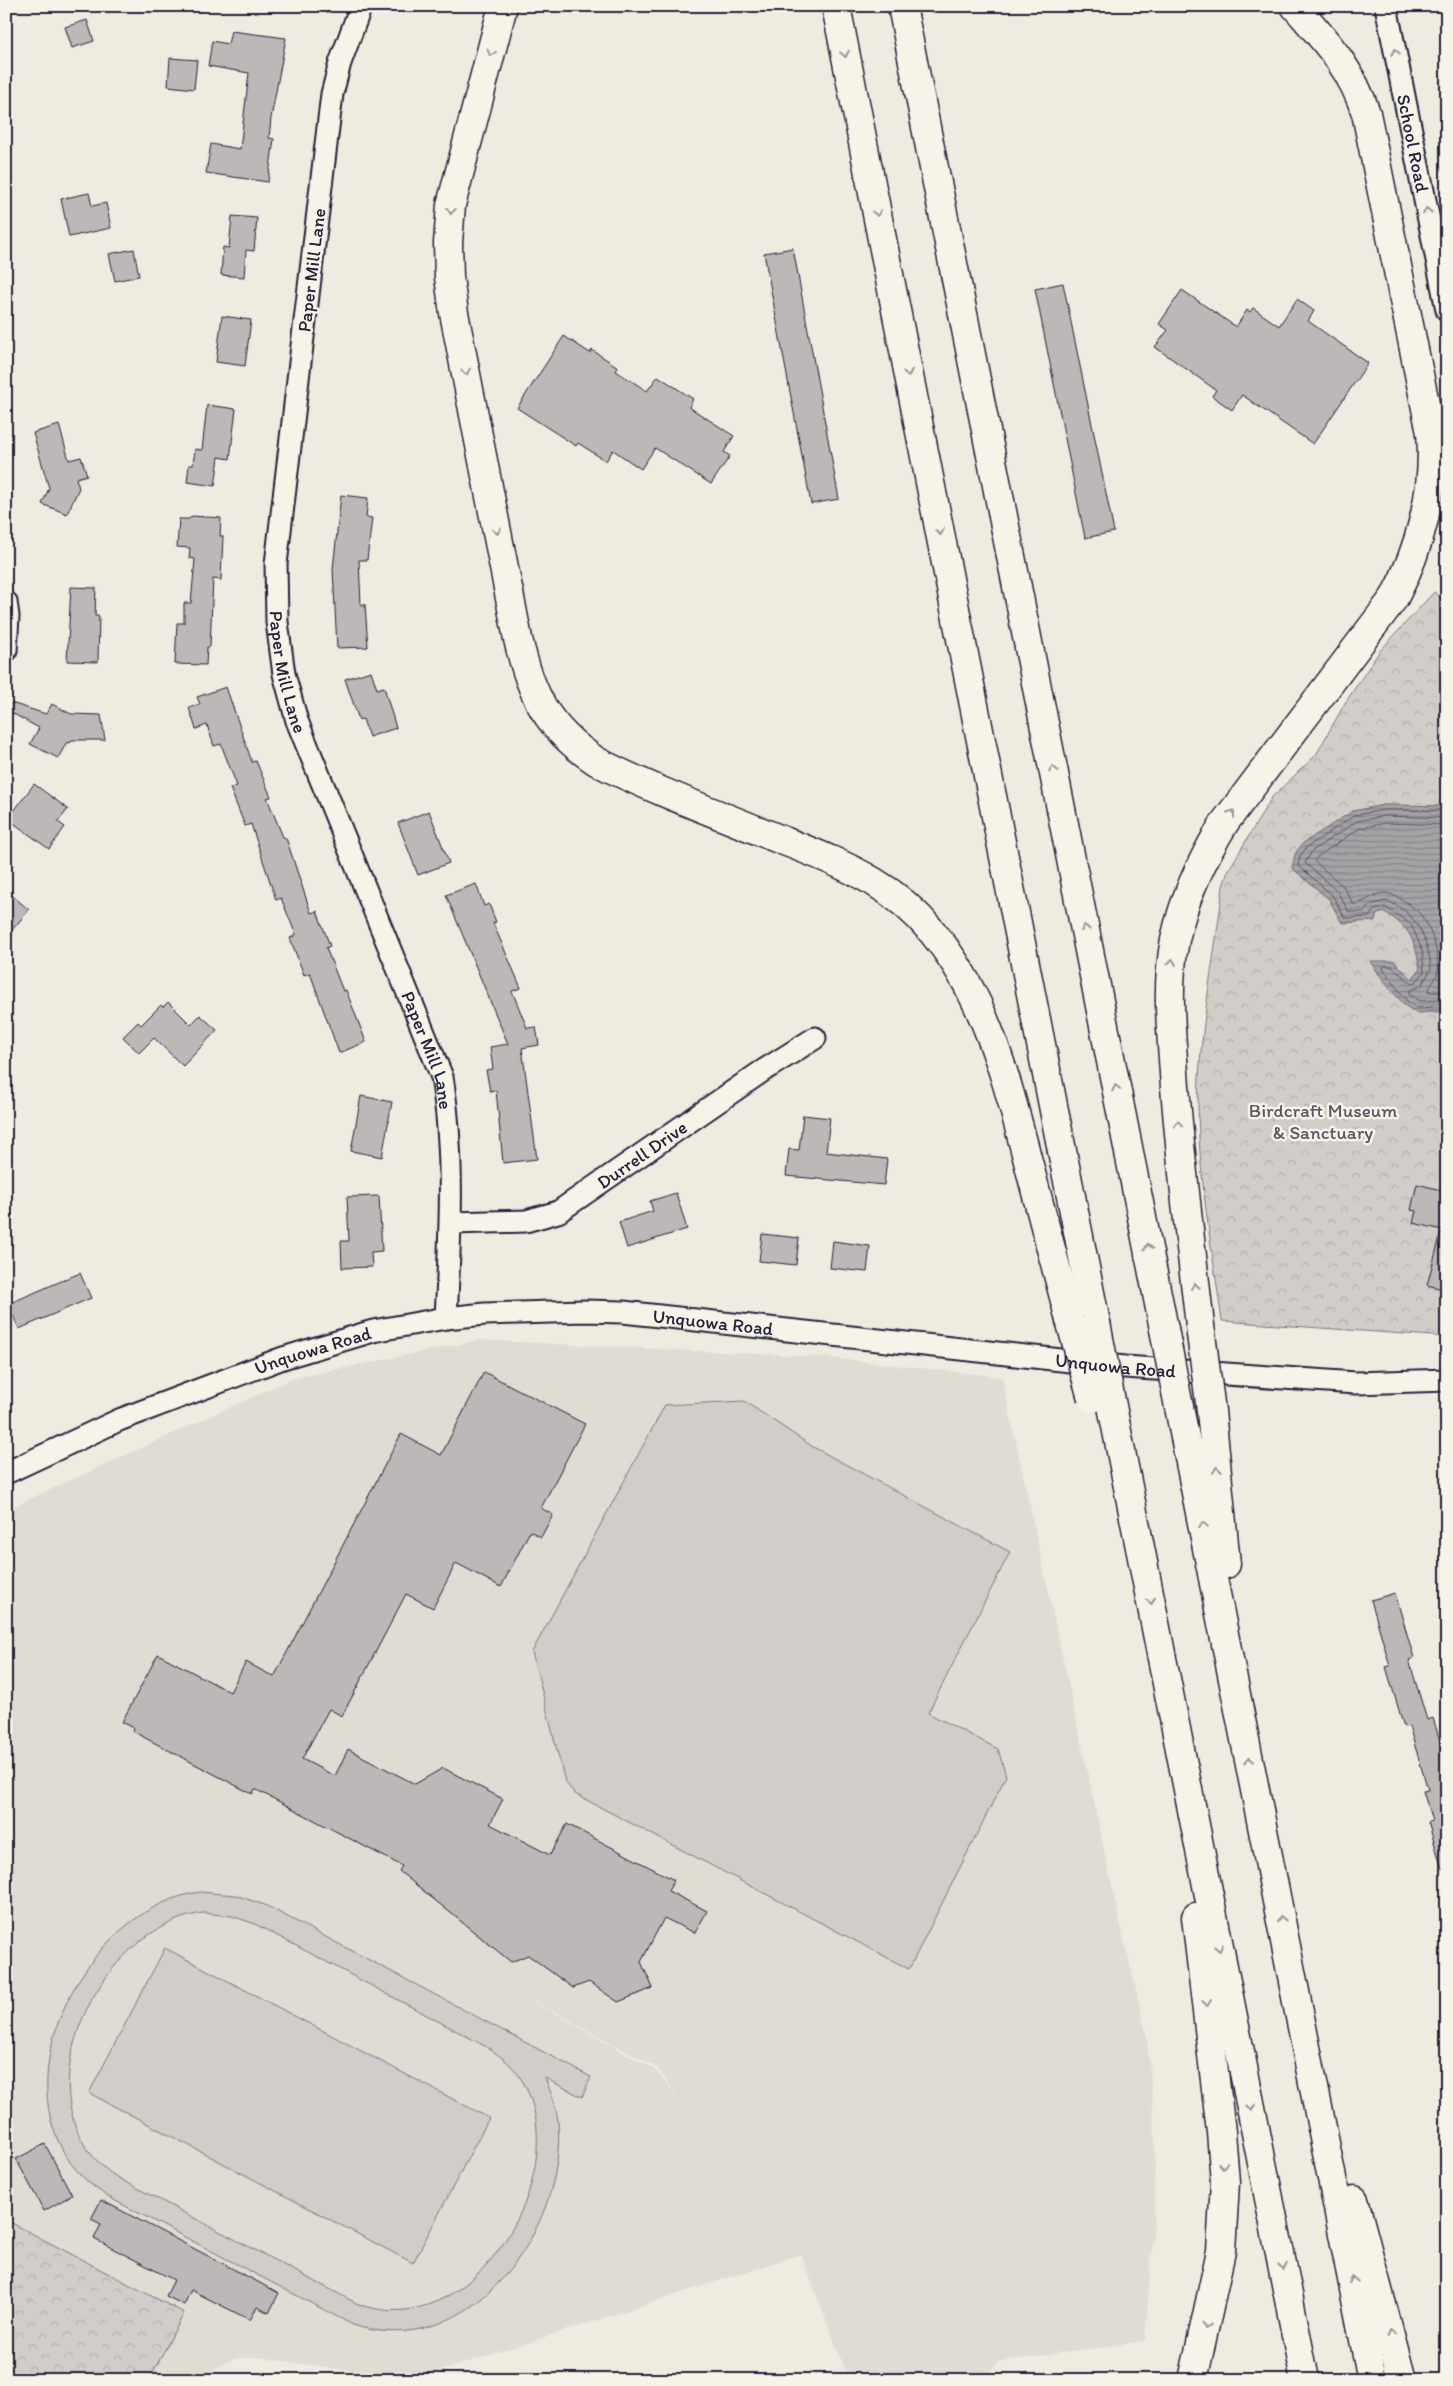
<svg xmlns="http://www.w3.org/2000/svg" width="1453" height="2386" viewBox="0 0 1453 2386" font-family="Itim,sans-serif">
<defs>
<pattern id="park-crowns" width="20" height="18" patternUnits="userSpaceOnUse" patternTransform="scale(1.25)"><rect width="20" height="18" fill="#d1cdc9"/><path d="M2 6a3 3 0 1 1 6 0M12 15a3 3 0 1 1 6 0" fill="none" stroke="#b3b0ae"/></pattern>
<pattern id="water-rules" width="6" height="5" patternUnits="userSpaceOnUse" patternTransform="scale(1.25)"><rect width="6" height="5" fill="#a6a3a6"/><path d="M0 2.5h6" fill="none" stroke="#878488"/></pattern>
</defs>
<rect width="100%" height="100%" fill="#eeebe1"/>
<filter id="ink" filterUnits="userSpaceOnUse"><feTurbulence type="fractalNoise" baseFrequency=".02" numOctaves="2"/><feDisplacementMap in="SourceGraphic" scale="10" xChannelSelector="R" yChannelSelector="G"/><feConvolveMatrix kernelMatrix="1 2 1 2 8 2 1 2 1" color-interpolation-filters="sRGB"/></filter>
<g filter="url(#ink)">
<path fill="#dfdcd4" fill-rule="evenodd" d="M 479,1340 L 822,1357 L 1002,1377 L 1119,1918 L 1147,2037 L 1155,2133 L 1154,2221 L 1145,2341 L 998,2362 L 982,2380 L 849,2380 L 801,2254 L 413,2380 L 255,2357 L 234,2359 L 216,2368 L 203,2380 L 6,2380 L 6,1510 L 294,1378 ZM 490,1977 L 657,2068 L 681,2100 L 654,2069 Z"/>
<g fill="#d1cdc9" stroke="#7a7882" fill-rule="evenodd">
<polygon points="744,1401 813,1447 1010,1552 928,1713 998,1749 1006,1776 909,1969 575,1794 565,1782 532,1652 665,1405"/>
<path d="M 200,1892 L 235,1895 L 265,1905 L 591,2077 L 582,2097 L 545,2078 C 551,2092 556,2106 558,2121 C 568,2228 470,2364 353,2325 L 110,2198 C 89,2185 72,2169 61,2147 C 12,2052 97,1906 200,1892 ZM 203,1913 L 232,1916 L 255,1924 L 485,2046 C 501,2056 514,2066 523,2082 C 577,2176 469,2349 356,2303 L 120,2179 C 10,2113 94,1928 203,1913 Z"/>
<polygon points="165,1948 489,2118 413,2263 89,2093"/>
</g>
<g fill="url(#park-crowns)" stroke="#7a7882">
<path d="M 1434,592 L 1447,602 L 1447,806 L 1384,805 L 1353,811 L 1304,843 L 1292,868 L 1329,899 L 1342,923 L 1385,912 L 1407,927 L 1417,951 L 1420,969 L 1412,979 L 1394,961 L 1370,962 L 1392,992 L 1416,1013 L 1447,1011 L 1447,1337 L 1222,1321 C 1212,1248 1198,1175 1198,1102 C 1199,1032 1215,956 1223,886 L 1228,871 L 1272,797 L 1316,755 L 1345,703 L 1379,652 Z"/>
<polygon points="6,2220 184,2313 149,2380 6,2380"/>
</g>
<path fill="url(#water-rules)" stroke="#716f7b" d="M 1384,805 L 1447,806 L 1447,1011 L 1416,1013 L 1404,1005 L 1370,961 L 1394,961 L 1412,979 L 1420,969 C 1414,937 1411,930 1385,912 L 1377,914 L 1375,921 L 1342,923 L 1329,899 L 1292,868 L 1295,854 L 1303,843 L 1353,811 Z"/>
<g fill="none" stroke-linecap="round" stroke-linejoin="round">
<g stroke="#575666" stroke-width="1">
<polyline points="1447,811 1384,810 1355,815 1307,847 1300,856 1298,865 1332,895 1345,918 1369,917 1374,910 1385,907 1411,924 1422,950 1424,972 1416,982 1412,984 1391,966 1384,966 1383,969 1407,1001 1417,1008 1447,1006"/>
<path d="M 1447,818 L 1385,816 L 1357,821 L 1312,851 L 1305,863 L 1337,891 L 1349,912 L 1364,912 L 1372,904 L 1386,901 C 1416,910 1429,941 1431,969 L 1421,986 L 1410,990 L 1409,994 L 1419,1001 L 1447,1000"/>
<path d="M 1447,825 L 1386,823 L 1360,828 L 1317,857 L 1314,861 L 1343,886 L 1353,904 C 1364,905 1372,893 1385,893 C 1396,894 1415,907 1421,915 C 1431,928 1440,955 1438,971 C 1437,979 1430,984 1428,992 L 1447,992"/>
</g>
</g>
<g fill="#bbb8b7" stroke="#22223b">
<polygon points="87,20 94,41 72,48 65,27"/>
<polygon points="231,31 286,38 271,118 269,138 274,139 268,182 206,173 211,144 240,149 249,73 208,66 212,41 228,44"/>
<polygon points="170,58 197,60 194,89 168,86"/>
<polygon points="89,193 92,206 106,203 111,228 69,237 61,199"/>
<polygon points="232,216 257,218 254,251 246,250 244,277 221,275 223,247 229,248"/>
<polygon points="793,248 839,499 811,504 764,253"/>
<polygon points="134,249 139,276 115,281 109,254"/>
<polygon points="1063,283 1114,532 1085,538 1035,289"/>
<polygon points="1182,290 1236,327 1247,310 1250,312 1253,308 1279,326 1297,299 1314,311 1308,321 1368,363 1313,444 1242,395 1232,410 1212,396 1216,390 1155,347 1168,330 1159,324"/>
<polygon points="222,316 251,320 245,366 216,362"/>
<polygon points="564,336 590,353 592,350 618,367 616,371 647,391 658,376 693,399 689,407 734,436 724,452 730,456 711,484 655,448 641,469 613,450 606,461 578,443 576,446 517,408"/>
<polygon points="207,405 236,409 230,459 219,457 215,486 187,482 189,465 193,465 195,449 202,450"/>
<polygon points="59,425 69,460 81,457 87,475 76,478 79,488 67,514 42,504 49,488 33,433"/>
<polygon points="341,495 368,498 366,517 372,518 367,560 359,560 361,605 365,604 368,647 337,648 333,569"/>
<polygon points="192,516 221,518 220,536 223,536 221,580 213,579 210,647 207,647 206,665 175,664 177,623 184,623 184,603 191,603 195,559 189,558 190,548 177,547 179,519 189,519"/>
<polygon points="71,587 96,588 95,616 99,616 98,662 67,661"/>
<polygon points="371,671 377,689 384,687 396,728 369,737 363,719 359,720 345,679"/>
<polygon points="226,687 252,762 256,761 271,797 267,798 283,837 286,838 311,913 317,911 330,946 326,948 343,991 346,990 366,1042 339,1053 310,973 304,975 290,938 296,935 281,898 276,900 251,824 245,826 230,788 237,786 221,744 214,746 207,725 196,729 189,708 200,704 197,697"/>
<polygon points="11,703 46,714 52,704 71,714 101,715 105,740 72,740 70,743 67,742 58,758 30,744 39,728 8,711"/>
<polygon points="34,784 68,809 58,822 65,827 49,849 8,819"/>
<polygon points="429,811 449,863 418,875 398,823"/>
<polygon points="476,884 484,906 489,904 496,922 493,923 521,988 512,991 527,1028 536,1027 539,1045 522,1048 537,1159 503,1163 496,1090 490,1091 486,1070 493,1069 490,1047 508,1044 446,895"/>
<polygon points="6,890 29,910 6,937"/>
<polygon points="168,1002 191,1025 200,1015 217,1030 183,1066 154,1038 139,1053 123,1037 138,1022 141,1025 161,1005 163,1007"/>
<polygon points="361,1096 392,1102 382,1157 351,1151"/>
<polygon points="803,1115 830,1118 826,1152 887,1159 884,1185 786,1176 789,1149 799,1150"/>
<polygon points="1417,1184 1445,1191 1443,1199 1447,1200 1447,1231 1413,1223 1416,1211 1411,1210"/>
<polygon points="676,1193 687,1229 627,1248 619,1222 653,1211 650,1201"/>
<polygon points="379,1196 382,1251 371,1252 372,1267 342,1268 341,1241 349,1241 347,1197"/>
<polygon points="1441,1233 1447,1234 1447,1290 1427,1285"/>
<polygon points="762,1234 799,1238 796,1265 759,1261"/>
<polygon points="833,1241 870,1246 867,1272 830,1268"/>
<polygon points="80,1273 91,1298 19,1329 8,1304"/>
<polygon points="484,1372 585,1424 541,1508 553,1515 541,1537 530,1531 501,1587 456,1563 433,1608 406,1594 342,1716 329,1709 302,1759 335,1776 348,1749 415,1784 443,1768 503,1799 490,1824 550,1855 567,1824 674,1880 668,1891 707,1911 695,1933 664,1918 641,1962 653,1988 618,2002 589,1982 573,1988 528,1955 511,1962 399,1871 402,1866 255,1789 252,1794 132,1731 134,1728 122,1722 158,1654 230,1692 246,1662 274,1677 401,1434 441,1455"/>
<polygon points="1395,1593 1414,1658 1409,1660 1427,1720 1433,1718 1447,1764 1447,1869 1442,1869 1428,1822 1432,1821 1423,1791 1428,1790 1409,1726 1404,1727 1386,1667 1390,1666 1371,1600"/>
<polygon points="45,2144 72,2195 44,2211 16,2159"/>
<polygon points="101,2200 279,2293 269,2313 257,2307 250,2320 191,2290 184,2305 166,2296 174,2280 94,2239 101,2224 91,2219"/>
</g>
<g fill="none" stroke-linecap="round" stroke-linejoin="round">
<g stroke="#22223b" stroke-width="25">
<g id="minor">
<path id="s1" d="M 361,6 L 340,63 L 332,94 L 276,564 L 277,622 L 284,674 L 297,721 L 442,1077 C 455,1156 450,1238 446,1318"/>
<path id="s2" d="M 1386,6 L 1447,310"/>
<polyline points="6,602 8,616 6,651"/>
<path id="s3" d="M 451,1223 L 526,1221 L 558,1212 L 761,1072 L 815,1038"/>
<path id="s4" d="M 6,1473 L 119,1420 L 283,1358 L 373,1331 L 446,1318 L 485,1314 L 584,1311 L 623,1312 L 1125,1367 L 1356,1383 L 1447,1380"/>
</g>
</g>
<g stroke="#22223b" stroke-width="31">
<g id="highway">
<path d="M 503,6 L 451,205 L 448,243 L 449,277 L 454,313 L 518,639 C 531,695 547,728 596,761 C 655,791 718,814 779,839 C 812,852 844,864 874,882 C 974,941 1003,1065 1030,1169 C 1043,1220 1057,1270 1070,1320"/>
<polyline points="836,6 1096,1323"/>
<polyline points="902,6 1164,1329"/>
<path d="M 1201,1334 C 1191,1247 1180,1160 1174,1073 C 1171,1029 1166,984 1175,940 C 1184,897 1202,859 1225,822 L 1394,598 C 1420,549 1436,489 1431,433 L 1366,113 C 1350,66 1326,42 1295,6"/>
<polyline points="1111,1401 1305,2380"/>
<polyline points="1179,1407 1372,2380"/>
<polyline points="1211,1411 1226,1564"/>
<polyline points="1354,2200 1402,2380"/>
<polyline points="1193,2380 1221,2251 1225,2182 1221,2132 1196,1917"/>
</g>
</g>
<use href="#minor" stroke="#f7f3e8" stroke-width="21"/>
<use href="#highway" stroke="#f7f3e8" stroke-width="28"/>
<g stroke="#22223b" stroke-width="31" stroke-linecap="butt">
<g id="highway-bridge">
<polyline points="1070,1320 1092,1398"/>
<polyline points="1096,1323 1111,1401"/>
<polyline points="1164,1329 1179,1407"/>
<polyline points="1201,1334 1211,1411"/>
</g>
</g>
<use href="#highway-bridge" stroke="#f7f3e8" stroke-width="28"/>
</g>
<defs><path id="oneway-chevron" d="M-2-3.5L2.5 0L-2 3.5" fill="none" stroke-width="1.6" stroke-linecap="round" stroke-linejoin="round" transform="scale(1.25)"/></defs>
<g stroke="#97959a">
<use href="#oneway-chevron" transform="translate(1395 52) rotate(-101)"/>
<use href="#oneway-chevron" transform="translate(491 53) rotate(105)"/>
<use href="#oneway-chevron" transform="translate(845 54) rotate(79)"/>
<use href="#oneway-chevron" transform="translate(451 211) rotate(96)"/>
<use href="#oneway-chevron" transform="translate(1427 211) rotate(-101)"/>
<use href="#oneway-chevron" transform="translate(877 213) rotate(79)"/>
<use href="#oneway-chevron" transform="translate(466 372) rotate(79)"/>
<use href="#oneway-chevron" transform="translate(908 373) rotate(79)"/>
<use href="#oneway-chevron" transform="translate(497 531) rotate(79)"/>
<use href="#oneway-chevron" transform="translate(940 532) rotate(79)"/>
<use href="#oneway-chevron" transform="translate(1053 769) rotate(-101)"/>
<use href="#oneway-chevron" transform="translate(1232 813) rotate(-54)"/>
<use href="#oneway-chevron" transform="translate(1085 928) rotate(-101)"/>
<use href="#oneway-chevron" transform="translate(1172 962) rotate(-83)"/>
<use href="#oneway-chevron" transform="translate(1116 1088) rotate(-101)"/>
<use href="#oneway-chevron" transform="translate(1178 1124) rotate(-95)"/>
<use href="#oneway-chevron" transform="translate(1148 1247) rotate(-101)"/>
<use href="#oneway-chevron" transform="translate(1195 1286) rotate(-97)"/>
<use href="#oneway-chevron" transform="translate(1217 1470) rotate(-96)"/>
<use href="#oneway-chevron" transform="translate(1203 1525) rotate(-101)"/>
<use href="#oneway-chevron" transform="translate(1151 1601) rotate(79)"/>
<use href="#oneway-chevron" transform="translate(1249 1760) rotate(-101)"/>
<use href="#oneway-chevron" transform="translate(1281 1919) rotate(-101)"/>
<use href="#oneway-chevron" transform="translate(1219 1948) rotate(79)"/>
<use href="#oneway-chevron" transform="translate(1207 2003) rotate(83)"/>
<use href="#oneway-chevron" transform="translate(1251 2108) rotate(79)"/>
<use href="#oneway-chevron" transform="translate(1223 2165) rotate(86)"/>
<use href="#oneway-chevron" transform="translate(1283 2267) rotate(79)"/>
<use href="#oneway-chevron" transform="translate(1353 2280) rotate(-101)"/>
<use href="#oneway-chevron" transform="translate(1206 2326) rotate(102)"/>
<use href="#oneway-chevron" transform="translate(1390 2333) rotate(-105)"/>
</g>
</g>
<g text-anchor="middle" stroke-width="5" stroke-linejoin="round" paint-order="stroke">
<g font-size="19" fill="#22223b" stroke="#f7f3e8">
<text dy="7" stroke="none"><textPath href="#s2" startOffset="140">School Road</textPath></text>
<text transform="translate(311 270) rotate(-83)" y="7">Paper Mill Lane</text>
<text dy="7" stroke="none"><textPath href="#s1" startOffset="675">Paper Mill Lane</textPath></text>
<text dy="7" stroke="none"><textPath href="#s1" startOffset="1080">Paper Mill Lane</textPath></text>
<text dy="7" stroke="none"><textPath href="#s3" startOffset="210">Durrell Drive</textPath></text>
<text dy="7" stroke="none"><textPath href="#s4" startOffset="736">Unquowa Road</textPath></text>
<text dy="7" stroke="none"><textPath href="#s4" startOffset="331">Unquowa Road</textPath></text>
<text dy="7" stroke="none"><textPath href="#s4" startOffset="1141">Unquowa Road</textPath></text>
</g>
<g font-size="19" fill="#575566" stroke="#f7f3e8">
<text x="1323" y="1117">Birdcraft Museum<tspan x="1323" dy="22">&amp; Sanctuary</tspan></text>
</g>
</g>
<rect width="1453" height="2386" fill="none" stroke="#f7f3e8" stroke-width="25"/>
<rect x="12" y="12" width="1428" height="2361" fill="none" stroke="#22223b" stroke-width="2" filter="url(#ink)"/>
</svg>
